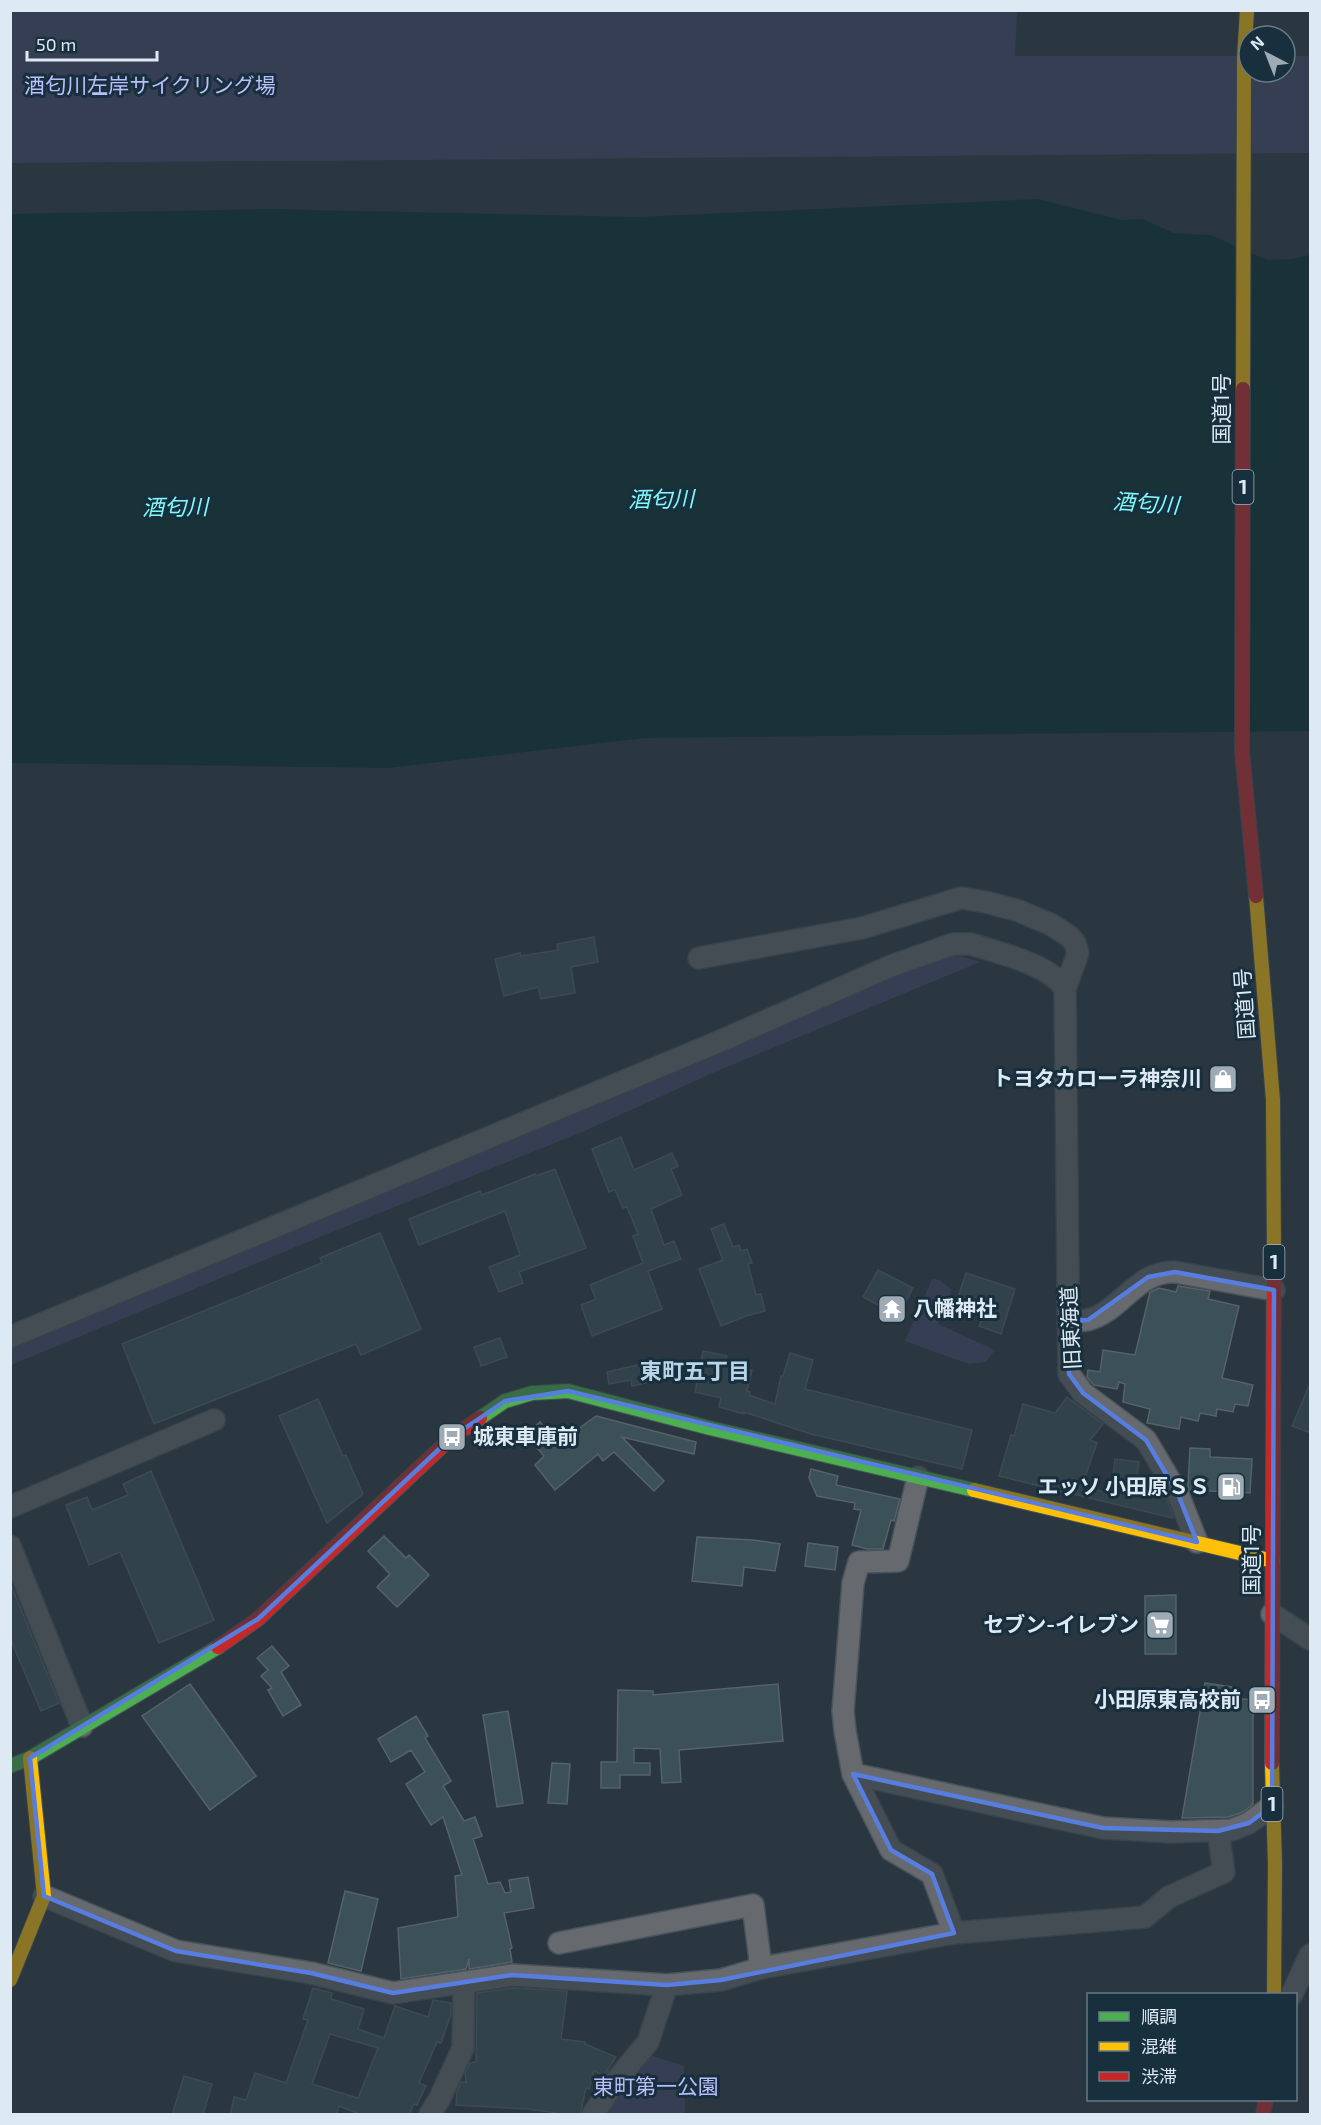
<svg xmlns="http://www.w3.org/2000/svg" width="1321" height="2125" viewBox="0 0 1321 2125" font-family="'Exo 2','Noto Sans JP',sans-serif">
<rect width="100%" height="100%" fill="#2a3740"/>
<g fill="#45486b">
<polygon points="10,11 1017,11 1015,56 1249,56 1249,72 1285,72 1285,56 1310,56 1310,153 11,163"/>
<polygon points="949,953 980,962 717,1071 580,1133 332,1232 11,1365 11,1341"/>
<polygon points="932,1279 939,1280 952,1290 938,1324 995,1350 986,1362 969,1364 905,1341"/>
<polygon points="646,2054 684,2066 685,2114 599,2114"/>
</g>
<polygon fill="#042d2f" points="1038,199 1122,220 1142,219 1174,233 1211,235 1267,260 1292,259 1310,255 1310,731 644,738 388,768 11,763 10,214 271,209 637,217"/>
<g fill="#3b5057" stroke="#566268" stroke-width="1.5" fill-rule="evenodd">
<polygon points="594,937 598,962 571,967 575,993 541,999 538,987 504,996 495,959 520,953 521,956 558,950 557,944"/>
<polygon points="621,1137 634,1170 672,1153 678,1166 671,1169 682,1195 651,1209 664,1245 674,1241 681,1259 648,1271 662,1309 592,1336 581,1305 596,1299 590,1285 643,1263 633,1236 638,1234 627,1207 623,1208 615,1190 609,1192 592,1149"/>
<polygon points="555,1169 586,1248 519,1272 523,1283 499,1292 489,1267 520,1255 505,1211 419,1245 409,1219 480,1191 482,1195 535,1174 536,1176"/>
<polygon points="724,1224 733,1247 739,1245 741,1251 747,1249 752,1263 748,1264 756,1295 761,1294 765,1311 746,1316 721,1326 699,1269 723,1260 711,1229"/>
<polygon points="380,1233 421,1329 361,1355 356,1344 154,1424 122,1344 322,1263 320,1258"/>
<polygon points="878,1270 913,1288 898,1316 863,1297"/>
<polygon points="966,1273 1015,1289 1001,1334 979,1326 986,1306 958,1297"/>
<polygon points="1178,1286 1210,1291 1208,1299 1239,1306 1222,1378 1253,1385 1248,1406 1235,1404 1233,1412 1217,1409 1216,1416 1200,1413 1198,1421 1181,1417 1179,1429 1147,1423 1150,1409 1123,1402 1125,1384 1119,1382 1117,1389 1094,1385 1087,1377 1088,1370 1100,1372 1103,1350 1135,1355 1150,1292 1159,1288 1176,1292"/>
<polygon points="500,1338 507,1357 481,1366 474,1347"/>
<polygon points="703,1351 727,1356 725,1362 752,1370 747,1391 750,1392 749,1395 775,1404 781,1376 783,1376 790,1353 813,1360 805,1389 972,1430 962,1469 811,1434 744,1412 744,1414 719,1407 721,1398 695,1392"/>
<polygon points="646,1363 650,1382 632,1386 631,1380 609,1384 607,1372"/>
<polygon points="1311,1381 1311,1433 1292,1426"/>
<polygon points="1067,1397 1103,1424 1090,1440 1097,1443 1082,1486 1111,1494 1115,1459 1139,1462 1137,1477 1155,1480 1167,1500 1173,1516 1172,1518 999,1476 1011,1435 1014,1436 1023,1404 1055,1413"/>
<polygon points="318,1399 343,1456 346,1455 363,1494 327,1523 279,1416"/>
<polygon points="596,1416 696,1442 694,1454 622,1437 664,1481 654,1491 614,1452 603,1461 598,1454 555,1490 535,1465 544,1456 526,1434 540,1422 557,1444"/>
<polygon points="1190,1448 1210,1449 1210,1457 1252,1459 1250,1493 1190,1490 1188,1486"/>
<polygon points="811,1469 838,1476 836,1485 900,1499 894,1521 891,1520 883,1549 867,1549 852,1545 861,1510 854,1509 855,1503 817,1496 809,1478"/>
<polygon points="151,1471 214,1620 159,1643 120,1552 89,1565 66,1505 87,1497 92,1510 128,1495 123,1484"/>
<polygon points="384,1536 406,1558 409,1555 429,1575 397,1607 377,1587 390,1574 368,1551"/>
<polygon points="697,1537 753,1540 780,1544 775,1571 744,1567 742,1586 692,1581"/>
<polygon points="808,1543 838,1547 835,1570 805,1566"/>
<polygon points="10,1582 59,1703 41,1711 10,1638"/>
<polygon points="1176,1595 1176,1654 1145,1654 1145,1596"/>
<polygon points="272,1646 289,1666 281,1672 301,1705 283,1716 268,1690 272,1688 261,1676 268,1670 257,1658"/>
<polygon points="1205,1683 1232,1687 1232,1698 1253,1700 1253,1804 1243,1812 1229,1817 1182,1818"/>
<polygon points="190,1684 256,1776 210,1810 142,1716"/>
<polygon points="778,1684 783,1741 679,1750 681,1782 662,1783 660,1749 634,1748 634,1763 650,1763 650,1775 620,1775 620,1788 601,1788 601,1762 617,1762 618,1690 653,1691 653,1695"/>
<polygon points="508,1711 523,1803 497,1807 483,1715"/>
<polygon points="416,1716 428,1736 425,1738 451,1781 443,1786 464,1821 475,1817 482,1836 473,1839 488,1884 500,1882 505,1893 511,1892 509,1880 528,1877 534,1908 504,1913 512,1948 510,1949 512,1962 469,1969 469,1959 466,1969 401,1979 398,1928 458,1917 455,1876 462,1875 443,1817 431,1825 406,1784 425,1772 411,1750 391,1762 378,1739"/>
<polygon points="552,1763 570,1764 567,1804 548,1803"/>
<polygon points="345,1891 378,1899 361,1971 328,1963"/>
<path d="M 313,1988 L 332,1993 L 331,1999 L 364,2009 L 358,2029 L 384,2038 L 395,2006 L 428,2017 L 433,2000 L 451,2003 L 451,2014 L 441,2043 L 437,2042 L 419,2083 L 426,2086 L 417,2105 L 414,2104 L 409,2115 L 362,2115 L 339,2106 L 336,2115 L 230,2115 L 234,2097 L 246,2100 L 255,2073 L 286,2083 L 308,2020 L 303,2019 ZM 330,2034 L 378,2048 L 358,2098 L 312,2084 Z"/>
<polygon points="513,1988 567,1991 561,2039 585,2042 585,2044 616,2057 604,2075 594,2071 589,2089 586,2088 580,2115 556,2115 557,2113 527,2109 456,2105 457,2092 461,2082 466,2082 465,2073 470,2063 476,2062 477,1993"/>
<polygon points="184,2076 212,2084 203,2115 172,2115"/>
</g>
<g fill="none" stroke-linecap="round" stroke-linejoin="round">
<g stroke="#48535b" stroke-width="24">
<g id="street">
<polyline points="699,958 862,928 961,898 986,902 1019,911 1050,924 1069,936 1075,943 1078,953 1065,989 1069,1374 1083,1393 1146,1440 1178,1494 1197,1542"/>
<path d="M 1068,1321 C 1074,1321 1081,1321 1087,1320 C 1121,1312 1137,1270 1175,1272 L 1274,1290"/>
<path d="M 10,1337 L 718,1042 L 891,966 L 953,944 L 971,944 C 998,953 1050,964 1065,989"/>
<polyline points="918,1477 898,1561 859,1562 853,1583 843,1711 845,1731 853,1774 891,1850 932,1874 954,1933"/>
<polyline points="10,1507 214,1420"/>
<polyline points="10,1546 82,1726"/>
<polyline points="1272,1614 1310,1639"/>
<polyline points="853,1774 1103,1828 1171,1832 1232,1830 1249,1823 1272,1806"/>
<polyline points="44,1896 176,1951 311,1973 393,1993 512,1975 667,1985 721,1980 761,1968 954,1933 1145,1917 1169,1897 1224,1872 1218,1831"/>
<polyline points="559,1943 753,1905 761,1968"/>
<polyline points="1292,1994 1310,1955"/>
<polyline points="430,2114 439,2100 463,2048 464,1982"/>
<polyline points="593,2114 615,2082 648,2042 667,1985"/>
</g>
</g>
<g stroke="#48535b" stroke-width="16">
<g id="fast">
<polyline points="480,1418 505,1401 532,1393 568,1391 710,1428 974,1490"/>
<polyline points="10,1766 30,1758 218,1647"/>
</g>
</g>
<g stroke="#48535b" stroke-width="16">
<g id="slow">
<polyline points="1243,389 1244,59 1247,10"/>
<polyline points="1256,896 1273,1100 1274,1256"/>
<polyline points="974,1490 1273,1561"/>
<polyline points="1272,1763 1275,1864 1274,1994"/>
<polyline points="10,1980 44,1896 30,1758"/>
</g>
</g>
<g stroke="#48535b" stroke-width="16">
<g id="jam">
<polyline points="1243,389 1242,751 1256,896"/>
<polyline points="218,1647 258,1619 452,1437 480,1418"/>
<polyline points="1272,1763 1274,1256"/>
<polyline points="1263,2114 1266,2100"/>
</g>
</g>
<use href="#street" stroke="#66696d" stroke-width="21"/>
<use href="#fast" stroke="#4caf50" stroke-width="14"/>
<use href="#slow" stroke="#ffc107" stroke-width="14"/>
<use href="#jam" stroke="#c62828" stroke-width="14"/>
</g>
<path d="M0 0H1321V2125H0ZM 1175,1272 L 1274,1290 L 1272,1806 L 1249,1823 L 1218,1831 L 1103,1828 L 853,1774 L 891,1850 L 932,1874 L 954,1933 L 721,1980 L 667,1985 L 512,1975 L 393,1993 L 311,1973 L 176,1951 L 44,1896 L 30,1758 L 258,1619 L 452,1437 L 505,1401 L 568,1391 L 1197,1542 L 1178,1494 L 1146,1440 L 1083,1393 L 1069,1374 L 1068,1321 L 1088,1320 L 1148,1277 Z" fill="#2a3740" fill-opacity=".55" fill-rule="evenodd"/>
<path fill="none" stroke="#577de0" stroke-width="4.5" stroke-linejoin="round" d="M 1175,1272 L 1274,1290 L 1272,1806 L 1249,1823 L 1218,1831 L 1103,1828 L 853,1774 L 891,1850 L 932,1874 L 954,1933 L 721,1980 L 667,1985 L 512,1975 L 393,1993 L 311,1973 L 176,1951 L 44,1896 L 30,1758 L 258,1619 L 452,1437 L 505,1401 L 568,1391 L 1197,1542 L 1178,1494 L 1146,1440 L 1083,1393 L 1069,1374 L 1068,1321 L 1088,1320 L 1148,1277 Z"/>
<defs>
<g id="shop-square" transform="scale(1.5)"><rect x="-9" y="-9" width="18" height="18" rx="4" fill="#9eabb5" stroke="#182f3d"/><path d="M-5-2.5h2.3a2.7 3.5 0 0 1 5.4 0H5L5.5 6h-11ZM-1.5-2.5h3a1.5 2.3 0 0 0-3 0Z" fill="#fff"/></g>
<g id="temple-square" transform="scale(1.5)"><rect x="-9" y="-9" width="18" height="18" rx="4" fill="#9eabb5" stroke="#182f3d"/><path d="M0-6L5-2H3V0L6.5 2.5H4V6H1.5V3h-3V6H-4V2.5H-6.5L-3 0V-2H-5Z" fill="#fff"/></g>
<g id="bus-square" transform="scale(1.5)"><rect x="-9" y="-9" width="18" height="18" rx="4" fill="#9eabb5" stroke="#182f3d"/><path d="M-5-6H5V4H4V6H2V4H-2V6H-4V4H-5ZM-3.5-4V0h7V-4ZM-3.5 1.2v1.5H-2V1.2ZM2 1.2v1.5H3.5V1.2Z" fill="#fff"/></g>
<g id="fuel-square" transform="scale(1.5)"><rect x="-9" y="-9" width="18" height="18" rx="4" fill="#9eabb5" stroke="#182f3d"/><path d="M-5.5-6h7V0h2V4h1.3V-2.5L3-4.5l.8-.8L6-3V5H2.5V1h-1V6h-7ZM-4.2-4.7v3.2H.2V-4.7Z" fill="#fff"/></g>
<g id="supermarket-square" transform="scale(1.5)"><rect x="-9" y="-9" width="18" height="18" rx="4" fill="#9eabb5" stroke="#182f3d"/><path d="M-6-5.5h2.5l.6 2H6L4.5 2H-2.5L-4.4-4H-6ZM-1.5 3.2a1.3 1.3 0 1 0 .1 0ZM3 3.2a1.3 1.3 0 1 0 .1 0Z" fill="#fff"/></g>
</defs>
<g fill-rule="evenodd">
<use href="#shop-square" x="1223" y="1079"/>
<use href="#temple-square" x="892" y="1309"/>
<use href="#bus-square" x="452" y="1437"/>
<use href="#fuel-square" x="1231" y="1487"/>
<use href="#supermarket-square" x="1160" y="1625"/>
<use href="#bus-square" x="1262" y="1700"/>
</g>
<g text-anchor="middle" stroke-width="6" stroke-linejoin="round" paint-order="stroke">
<g fill="#182f3d" stroke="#a2b2bd" stroke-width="1.5">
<rect x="1232.5" y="470" width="21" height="34" rx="4.5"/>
<rect x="1263.5" y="1245" width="21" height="34" rx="4.5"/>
<rect x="1261.5" y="1787" width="21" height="34" rx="4.5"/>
</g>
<g font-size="20" font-weight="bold" fill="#ddeaf4">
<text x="1243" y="494">1</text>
<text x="1274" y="1269">1</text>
<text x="1272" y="1811">1</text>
</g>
<g font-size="21" fill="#babefc" stroke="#182f3d">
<text x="150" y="93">酒匂川左岸サイクリング場</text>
<text x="656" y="2094">東町第一公園</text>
</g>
<g font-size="21" fill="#ddeaf4" stroke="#182f3d">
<text transform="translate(1222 409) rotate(-90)" y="7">国道1号</text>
<text transform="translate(1245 1004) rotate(-94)" y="7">国道1号</text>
<text transform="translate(1071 1328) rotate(-93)" y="7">旧東海道</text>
<text transform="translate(1252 1560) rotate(-90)" y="7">国道1号</text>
</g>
<g font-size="21" font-weight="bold" fill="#ddeaf4" stroke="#182f3d" text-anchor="end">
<text x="1202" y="1086">トヨタカローラ神奈川</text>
<text x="913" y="1316" text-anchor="start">八幡神社</text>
<text x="473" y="1444" text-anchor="start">城東車庫前</text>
<text x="1210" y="1494">エッソ 小田原ＳＳ</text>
<text x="1139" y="1632">セブン-イレブン</text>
<text x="1241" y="1707">小田原東高校前</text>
</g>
<g font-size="22" font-style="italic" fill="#81fafb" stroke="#182f3d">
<text transform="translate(661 499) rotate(-1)" y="8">酒匂川</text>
<text transform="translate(1146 503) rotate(4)" y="8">酒匂川</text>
<text transform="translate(175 507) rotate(-1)" y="8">酒匂川</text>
</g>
<g font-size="22" font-weight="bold" fill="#b9d4e7" stroke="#182f3d">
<text x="695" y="1379">東町五丁目</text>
</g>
</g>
<rect width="1321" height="2125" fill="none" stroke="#ddeaf4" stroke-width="24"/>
<rect x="1087" y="1993" width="210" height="108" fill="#182f3d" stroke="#677a86" stroke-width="1.5"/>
<rect x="1099" y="2012" width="30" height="9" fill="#4caf50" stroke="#677a86" stroke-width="1.5"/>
<text x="1141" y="2023" font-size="18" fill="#ddeaf4">順調</text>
<rect x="1099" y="2042" width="30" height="9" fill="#ffc107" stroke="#677a86" stroke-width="1.5"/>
<text x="1141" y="2053" font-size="18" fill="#ddeaf4">混雑</text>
<rect x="1099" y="2072" width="30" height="9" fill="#c62828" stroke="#677a86" stroke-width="1.5"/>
<text x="1141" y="2083" font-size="18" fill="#ddeaf4">渋滞</text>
<g transform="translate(1267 54) rotate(318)"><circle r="28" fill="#182f3d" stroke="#677a86" stroke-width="1.5"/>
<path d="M0-4.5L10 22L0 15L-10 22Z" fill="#9eabb5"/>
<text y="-9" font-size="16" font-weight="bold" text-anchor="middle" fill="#ddeaf4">N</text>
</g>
<path d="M27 51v9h130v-9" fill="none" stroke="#ddeaf4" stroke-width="3"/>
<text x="36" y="51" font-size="18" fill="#ddeaf4" stroke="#182f3d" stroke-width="4.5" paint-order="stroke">50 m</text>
</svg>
